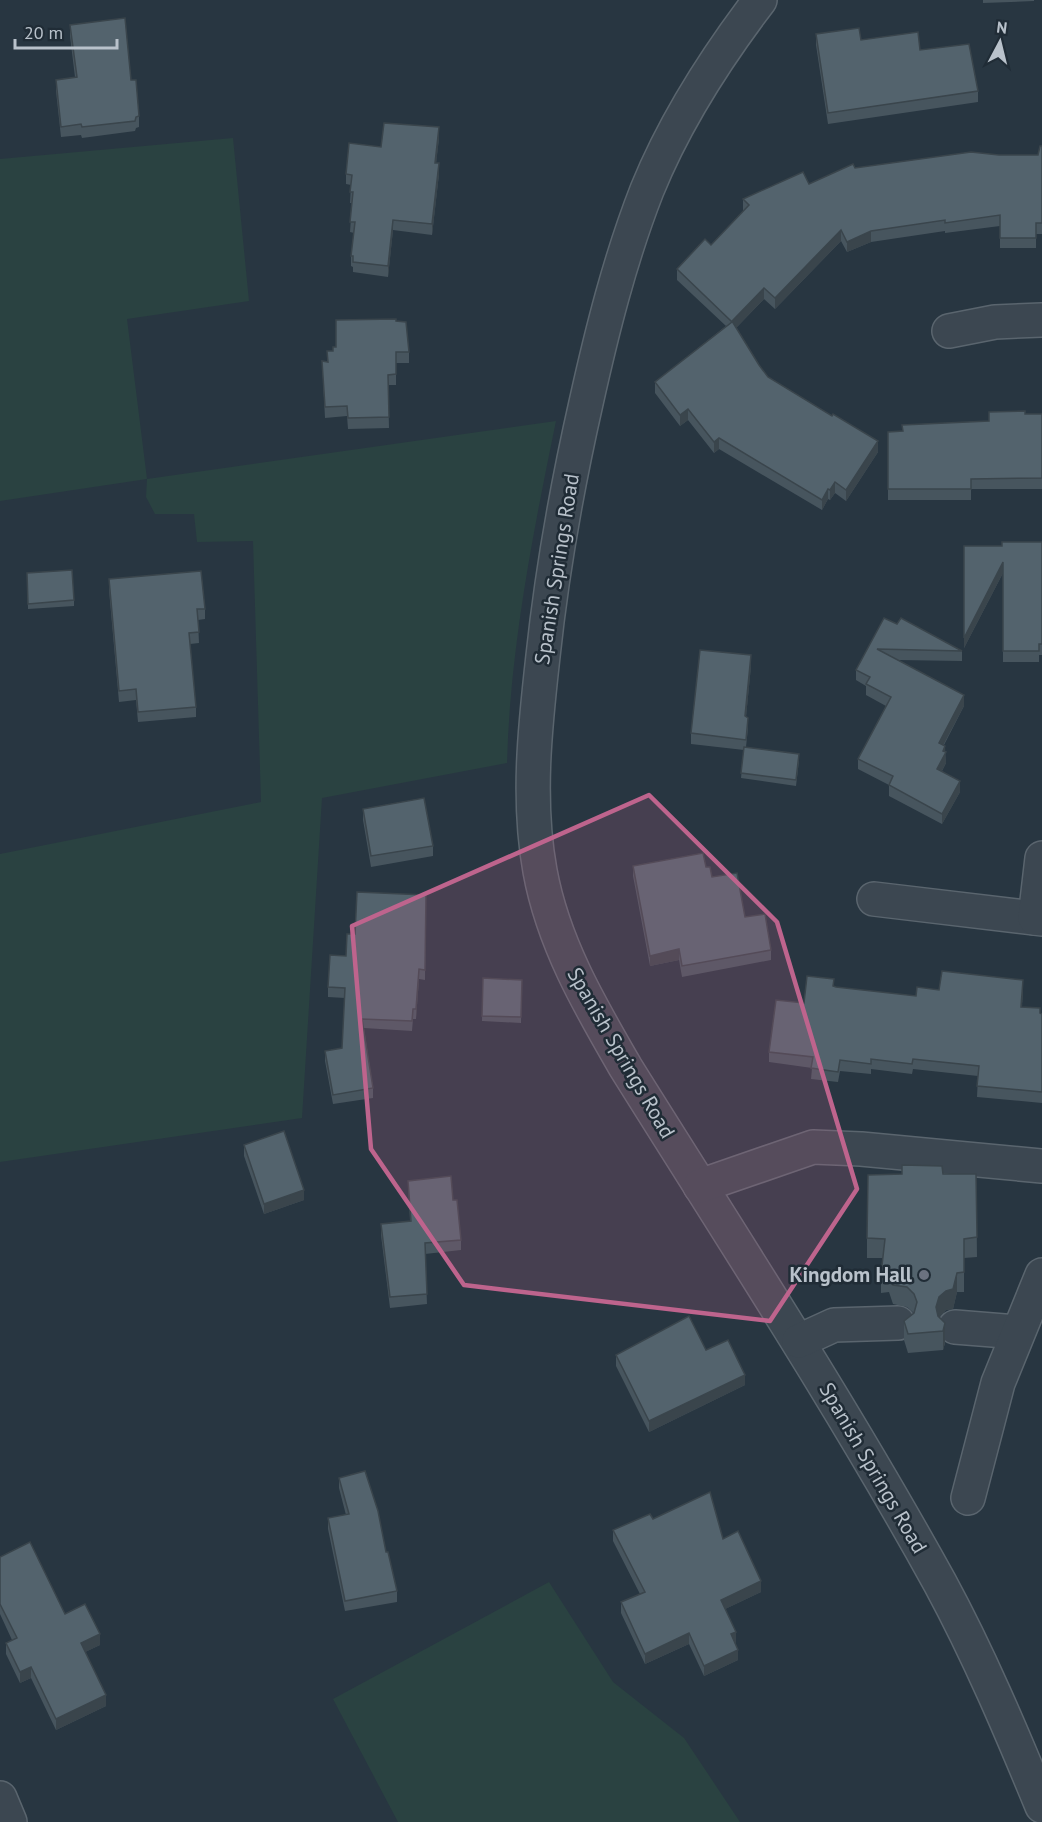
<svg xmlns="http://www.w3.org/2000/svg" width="1042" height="1822" viewBox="0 0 1042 1822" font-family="'PT Sans',sans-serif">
<rect width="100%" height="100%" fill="#283641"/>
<g fill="#2a4241">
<path d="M 233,138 L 249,301 L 127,319 L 147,479 L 556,421 C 533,533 510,648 507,763 L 322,798 L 302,1118 L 0,1162 L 0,854 L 261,802 L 253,541 L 197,542 L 194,514 L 155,514 L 146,497 L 147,479 L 0,501 L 0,159 Z"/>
<polygon points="549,1582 613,1682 684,1738 740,1822 398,1822 333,1699"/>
</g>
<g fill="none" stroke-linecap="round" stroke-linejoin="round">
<g stroke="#5a656e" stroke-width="36">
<g id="minor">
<path d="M 760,0 C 715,59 675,121 647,190 C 620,259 602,331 586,403 C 567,487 552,571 543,656 C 535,727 527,800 540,871 C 553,943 590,1006 626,1068 C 733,1239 843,1407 940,1583 C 979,1655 1011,1731 1042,1806"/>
<polyline points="949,331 995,322 1042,320"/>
<polyline points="874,899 1042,919"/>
<polyline points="1035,918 1042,858"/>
<polyline points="700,1186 813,1147 861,1149 1042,1166"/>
<polyline points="955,1327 1018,1332"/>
<polyline points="799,1341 834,1325 898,1323"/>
<polyline points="968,1498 998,1383 1042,1275"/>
<polyline points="0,1798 10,1822"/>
</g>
</g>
<use href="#minor" stroke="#3c4751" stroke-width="33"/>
</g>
<g fill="#47555e">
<polygon points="983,0 1034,0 1034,1 983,3"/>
<polygon points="70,25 131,80 139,116 139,127 136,128 135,131 82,138 81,135 61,137 56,91 56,80 75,77 70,36"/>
<polygon points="816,34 861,40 920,50 978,91 978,102 828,124 816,45"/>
<polygon points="439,138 436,163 439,174 432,235 393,230 388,277 353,272 353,267 351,266 351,256 354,233 350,232 352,203 350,203 351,185 346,184 346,174 381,147"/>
<polygon points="1042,146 1042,234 1036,234 1036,248 1000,248 1000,226 945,233 945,231 871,242 847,252 841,241 775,309 764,299 736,328 759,365 768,377 878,452 846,501 835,493 830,500 828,499 822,510 719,449 714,453 688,420 680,426 655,393 655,382 726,326 677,280 677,269 711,245 744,211 743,210 743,199 809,184 855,168 999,155 1038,155"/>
<polygon points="396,321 409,352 409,363 396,363 396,385 388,385 389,428 348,429 347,416 325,418 322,361 327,362 327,351 333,351 336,347"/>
<polygon points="1025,414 1042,414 1042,489 971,489 971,500 888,500 888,432 903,431 989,421"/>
<polygon points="1042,542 1042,655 1039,655 1039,662 1003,662 1003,573 964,648 964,546 1002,546"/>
<polygon points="27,573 74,600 74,606 28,609"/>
<polygon points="109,579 205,609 205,619 198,620 199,643 190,644 196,707 196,717 138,722 136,700 119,702 109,590"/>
<polygon points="897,624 962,651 962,661 898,660 964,706 944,745 945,752 946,763 942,771 960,792 942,824 889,796 889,785 858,769 858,759 886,706 866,695 866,686 856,680 856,670"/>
<polygon points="751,666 746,717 748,728 746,747 799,760 796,786 741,778 744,750 691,744 691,733"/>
<polygon points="363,809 433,846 433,856 371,867 363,820"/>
<polygon points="633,866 706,867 712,877 771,950 771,960 682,977 679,960 650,966 633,876"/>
<polygon points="426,895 425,980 419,979 416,1019 413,1019 412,1031 364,1028 373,1088 373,1098 333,1104 325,1061 325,1051 342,1048 345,998 328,997 328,987 346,956 355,934"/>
<polygon points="483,978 522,980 521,1023 482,1021"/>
<polygon points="834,987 916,996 939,990 1023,990 1022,1007 1042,1014 1042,1103 977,1097 978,1076 913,1069 912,1074 871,1069 871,1074 840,1071 838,1082 811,1079 812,1068 769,1062 769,1052 804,1003"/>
<polygon points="244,1145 304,1200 264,1214 244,1156"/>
<polygon points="943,1174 976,1174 977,1257 964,1258 964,1292 957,1292 953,1309 946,1310 939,1317 945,1323 945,1343 943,1350 908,1353 904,1340 904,1321 914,1313 907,1307 893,1304 889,1292 881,1293 881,1274 883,1258 867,1258 867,1238"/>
<polygon points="408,1181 453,1200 461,1240 461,1250 425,1254 427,1304 390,1308 381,1235 381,1224 410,1221"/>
<polygon points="706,1350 745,1385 649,1432 616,1366 616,1355"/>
<polygon points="339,1478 386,1552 397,1591 397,1602 345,1611 328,1529 328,1518 346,1515 339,1488"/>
<polygon points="653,1519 723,1539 761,1592 725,1609 736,1642 735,1643 738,1660 704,1676 689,1644 645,1664 621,1613 621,1602 640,1594 613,1541 613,1530"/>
<polygon points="0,1557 100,1645 85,1652 106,1706 56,1730 31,1678 20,1683 6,1654 6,1643 12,1640 0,1614"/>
</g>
<g fill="#3a454c">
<polygon points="439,127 439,138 435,174 435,163"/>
<polygon points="439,163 439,174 432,235 432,224"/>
<polygon points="393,220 393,230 388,277 388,266"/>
<polygon points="841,230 841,241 775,309 775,298"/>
<polygon points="871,231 871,242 847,252 847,242"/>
<polygon points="764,288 764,299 732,332 732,321"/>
<polygon points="688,409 688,420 680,426 680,415"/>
<polygon points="719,438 719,449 714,453 714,442"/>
<polygon points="878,441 878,452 846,501 846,490"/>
<polygon points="835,482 835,493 830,500 830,490"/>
<polygon points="828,489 828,499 822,510 822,500"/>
<polygon points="1003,562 1003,573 964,648 964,638"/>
<polygon points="751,655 751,666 745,727 745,716"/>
<polygon points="964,695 964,706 939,753 939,743"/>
<polygon points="945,746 946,763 937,780 937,769 943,751"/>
<polygon points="960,781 960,792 942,824 942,814"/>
<polygon points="679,949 679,960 650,966 650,956"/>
<polygon points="419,969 419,979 416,1019 416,1009"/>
<polygon points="1023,980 1023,990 1021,1017 1021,1007"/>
<polygon points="304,1190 304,1200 264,1214 264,1204"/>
<polygon points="957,1273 957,1292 953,1309 946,1310 939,1317 936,1326 936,1307 939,1297"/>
<polygon points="945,1323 945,1343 943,1350 943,1331"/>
<polygon points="745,1375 745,1385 649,1432 649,1421"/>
<polygon points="761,1581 761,1592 721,1611 721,1600"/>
<polygon points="736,1632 736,1642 731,1644 731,1634"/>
<polygon points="689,1633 689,1644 645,1664 645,1654"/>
<polygon points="100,1634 100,1645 81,1654 81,1643"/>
<polygon points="738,1650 738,1660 704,1676 704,1666"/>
<polygon points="31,1667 31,1678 20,1683 20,1672"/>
<polygon points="106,1695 106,1706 56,1730 56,1719"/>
</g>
<g fill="#53636d" stroke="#3a454c" stroke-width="1.5">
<polygon points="125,18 131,80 136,80 139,116 136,117 135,121 82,127 81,124 61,127 56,80 77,77 70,25"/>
<polygon points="859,28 861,40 918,32 920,50 969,44 978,91 828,113 816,34"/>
<polygon points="384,123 439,127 435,163 439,163 432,224 393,220 388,266 353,262 353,256 351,256 355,222 350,222 353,192 350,192 352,175 346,174 349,143 381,147"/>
<polygon points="1040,146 1042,146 1042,223 1036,223 1036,238 1000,238 1000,215 945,223 945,220 871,231 847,242 841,230 775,298 764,288 732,321 759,365 768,377 832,416 833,414 878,441 846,490 835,482 830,490 828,489 822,500 719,438 714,442 688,409 680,415 655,382 732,322 677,269 705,239 711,245 749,205 743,199 803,172 809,184 853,164 855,168 971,152 999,155 1038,155"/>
<polygon points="396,319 396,321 406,322 409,352 396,352 396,374 388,375 389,417 348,418 347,406 325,407 322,361 328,362 327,351 333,351 333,347 336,347 336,320"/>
<polygon points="1025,411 1025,414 1042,414 1042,478 971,479 971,489 888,489 888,432 903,431 902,425 989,421 989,412"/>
<polygon points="1002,542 1042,542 1042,644 1039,644 1039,651 1003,651 1003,562 964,638 964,546 1002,546"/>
<polygon points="72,570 74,600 28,604 27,573"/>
<polygon points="201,571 205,609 197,609 199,632 189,633 196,707 138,712 136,689 119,691 109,579"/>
<polygon points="884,618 897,624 901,618 962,651 877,649 964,695 939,743 945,746 943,751 946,752 937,769 960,781 942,814 889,785 893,776 858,759 891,697 866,684 870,677 856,670"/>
<polygon points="700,650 751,655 745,716 748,718 746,740 691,733"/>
<polygon points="744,747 799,754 796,780 741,773"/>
<polygon points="424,798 433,846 371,856 363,809"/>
<polygon points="703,853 706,867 710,867 712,877 737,873 745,917 765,914 771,950 682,966 679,949 650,956 633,866"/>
<polygon points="357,892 426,895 425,970 419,969 416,1009 413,1009 412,1021 362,1019 373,1088 333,1095 325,1051 342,1048 345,988 328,987 330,955 346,956 347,934 355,934"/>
<polygon points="942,971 1023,980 1021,1007 1040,1008 1040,1013 1042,1014 1042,1092 977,1086 979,1066 913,1059 912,1064 871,1059 871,1064 840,1060 838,1072 811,1068 813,1057 769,1052 776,1000 804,1003 807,976 834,979 833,986 836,987 916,996 917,987 939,990"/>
<polygon points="483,978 522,980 521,1017 482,1016"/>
<polygon points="284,1131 304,1190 264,1204 244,1145"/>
<polygon points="902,1165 942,1166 943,1174 976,1174 977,1237 964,1239 964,1272 957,1273 953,1289 946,1291 939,1297 936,1307 938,1316 945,1323 943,1331 908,1334 904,1321 914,1313 917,1302 914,1294 907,1287 893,1285 889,1273 881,1274 885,1239 867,1238 868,1175 902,1174"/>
<polygon points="451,1176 453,1200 457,1200 461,1240 425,1243 427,1294 390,1297 381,1224 411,1221 408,1181"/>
<polygon points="689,1316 706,1350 728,1340 745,1375 649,1421 616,1355"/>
<polygon points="365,1471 378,1511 386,1552 388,1552 397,1591 345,1601 328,1518 349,1514 339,1478"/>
<polygon points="710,1492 723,1539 738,1531 761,1581 721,1600 736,1632 731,1634 738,1650 704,1666 689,1633 645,1654 621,1602 645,1592 613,1530 650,1514 653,1519"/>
<polygon points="30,1542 65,1614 85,1604 100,1634 81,1643 106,1695 56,1719 31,1667 20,1672 6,1643 17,1638 0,1604 0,1557"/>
</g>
<path fill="#be648d" fill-opacity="0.2" stroke="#be648d" stroke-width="4.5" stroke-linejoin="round" d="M 649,795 L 777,922 L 857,1189 L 770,1321 L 464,1285 L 371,1149 L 352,926 Z"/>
<circle fill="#6b7280" stroke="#202c36" stroke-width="2" cx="924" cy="1275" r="6"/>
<g text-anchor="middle" stroke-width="5" stroke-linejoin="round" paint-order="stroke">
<g font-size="21" fill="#b9c2cb" stroke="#202c36">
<text transform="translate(557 569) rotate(-81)" y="7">Spanish Springs Road</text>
<text transform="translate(621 1053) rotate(60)" y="7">Spanish Springs Road</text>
<text transform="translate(873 1468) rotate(60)" y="7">Spanish Springs Road</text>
</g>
<g font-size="21" font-weight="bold" fill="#b9c2cb" stroke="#202c36" text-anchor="end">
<text x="912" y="1282">Kingdom Hall</text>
</g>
</g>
<g transform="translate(1000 42) rotate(7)" stroke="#202c36" stroke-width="4.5" paint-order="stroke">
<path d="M0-4.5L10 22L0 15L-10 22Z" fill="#b9c2cb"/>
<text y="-9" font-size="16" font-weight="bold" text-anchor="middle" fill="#b9c2cb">N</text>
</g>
<path d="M15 39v9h102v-9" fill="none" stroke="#b9c2cb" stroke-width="3"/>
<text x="24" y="39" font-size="18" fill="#b9c2cb" stroke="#202c36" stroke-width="4.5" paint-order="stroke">20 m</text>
</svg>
